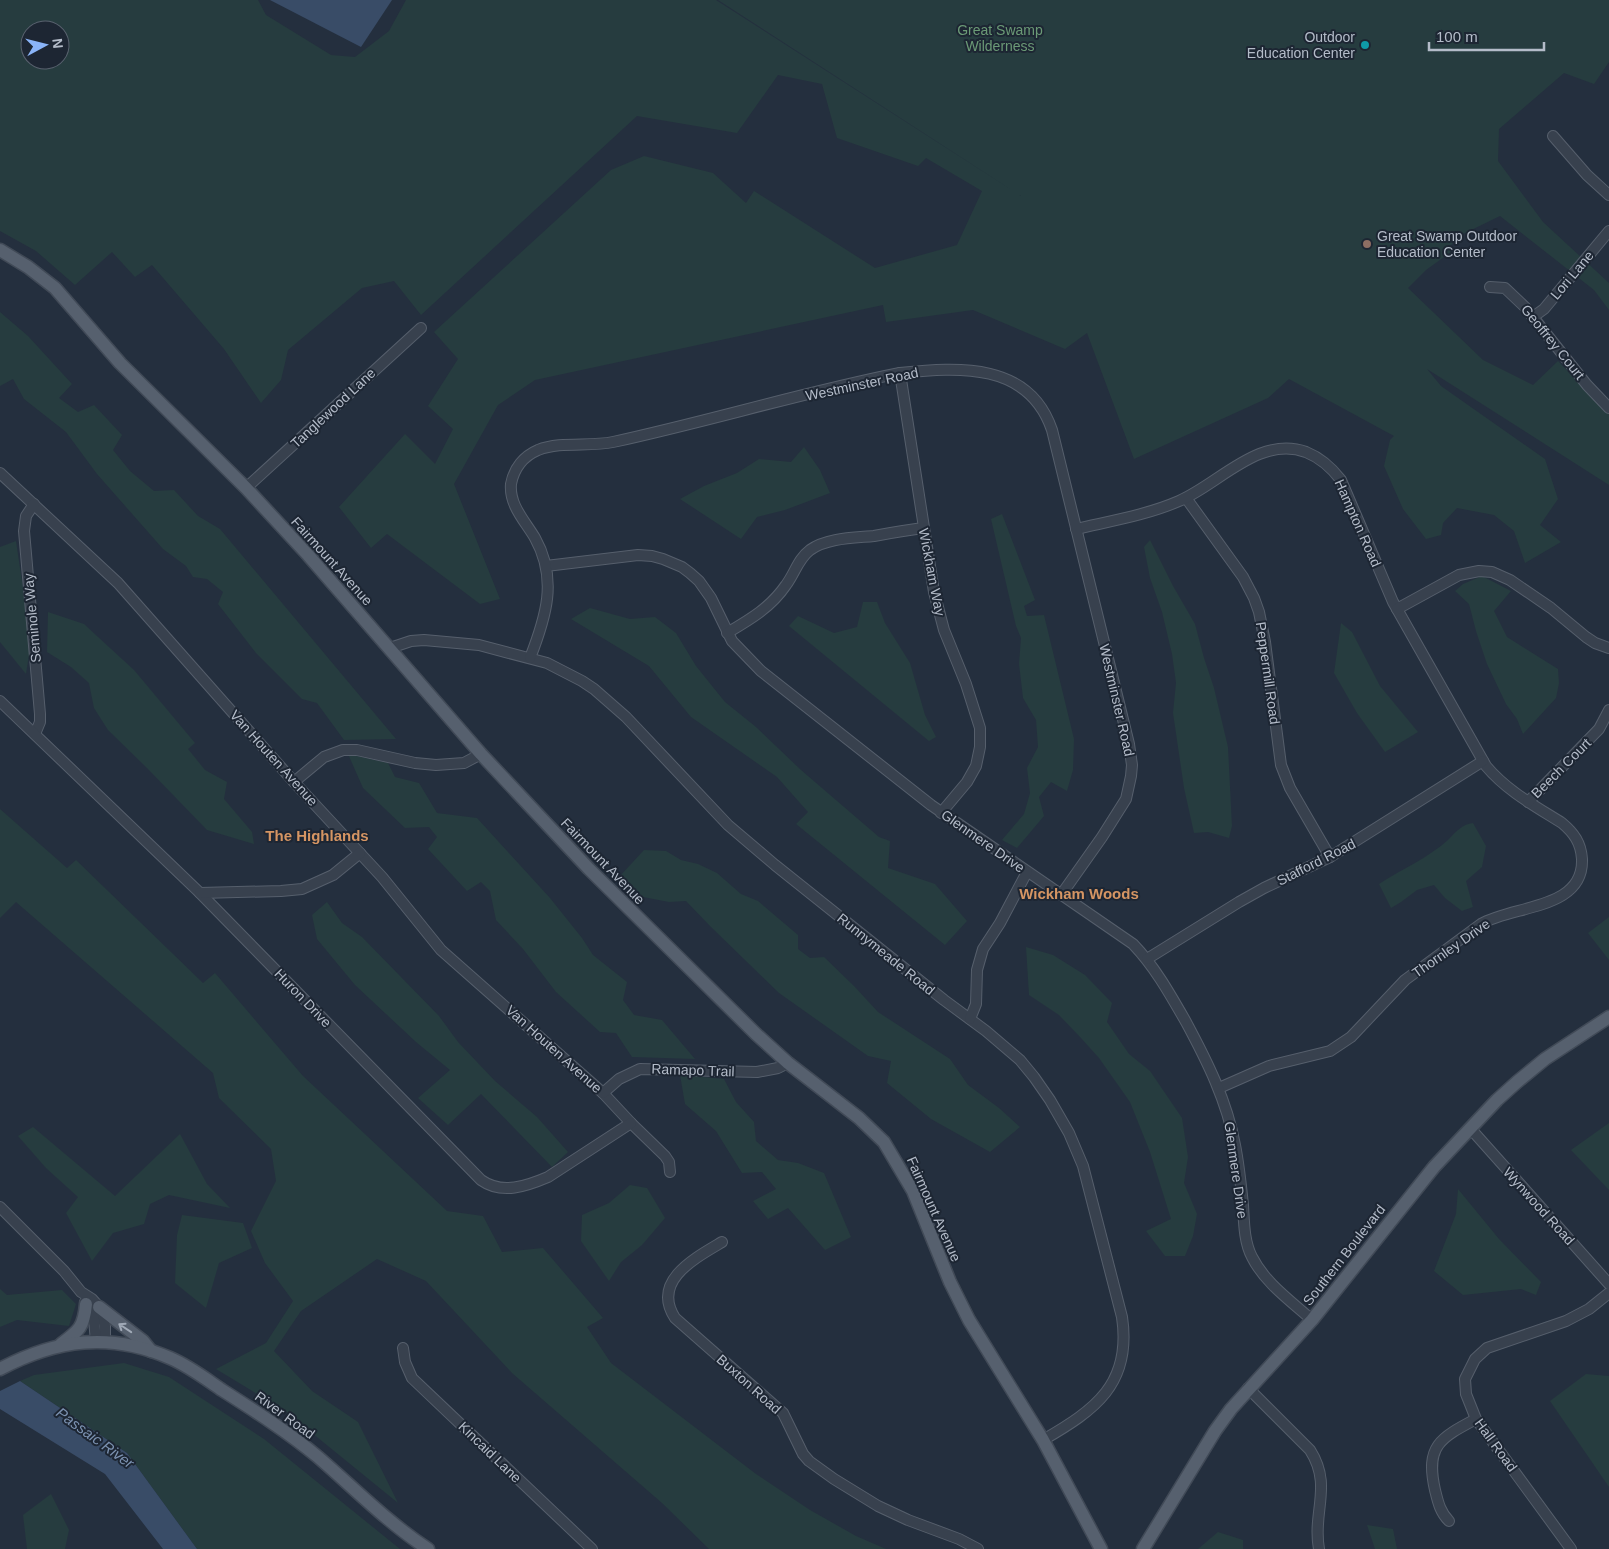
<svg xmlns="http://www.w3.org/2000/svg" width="1609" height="1549" viewBox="0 0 1609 1549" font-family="Arial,sans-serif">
<rect width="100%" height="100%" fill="#242f3e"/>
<g fill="#263c3f" fill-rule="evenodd">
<path d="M 0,0 L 258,0 L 266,15 L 331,55 L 355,57 L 389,31 L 406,0 L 716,0 L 1021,196 L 718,0 L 1609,0 L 1609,62 L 1594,84 L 1564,73 L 1499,129 L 1498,161 L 1543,222 L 1609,283 L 1609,310 L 1594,290 L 1500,216 L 1461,235 L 1449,247 L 1451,252 L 1426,270 L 1408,288 L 1483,360 L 1533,385 L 1558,361 L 1609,414 L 1609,485 L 1427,369 L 1441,386 L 1545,459 L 1558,499 L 1540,525 L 1561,542 L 1525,563 L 1514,531 L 1494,515 L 1457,508 L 1443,523 L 1441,535 L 1426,539 L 1403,509 L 1384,466 L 1390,440 L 1394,436 L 1289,379 L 1268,398 L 1134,459 L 1087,333 L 1065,349 L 973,310 L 886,322 L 883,305 L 535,380 L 498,405 L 454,484 L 500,599 L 480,604 L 387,534 L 371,548 L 339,507 L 405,434 L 435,464 L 453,429 L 428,406 L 458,359 L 434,332 L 611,170 L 644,156 L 713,173 L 746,203 L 754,191 L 875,268 L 957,245 L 982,191 L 926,158 L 918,166 L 837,138 L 822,84 L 778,75 L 737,133 L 637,116 L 421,315 L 394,281 L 362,288 L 288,350 L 281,380 L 261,403 L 224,349 L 152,265 L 135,277 L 112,252 L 75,285 L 36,251 L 0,231 ZM 30,30 L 60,30 L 60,60 L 30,60 Z"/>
<polygon points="0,312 28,336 72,384 59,398 78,412 94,405 122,435 113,450 130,471 154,491 174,490 198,516 220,529 396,739 344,740 317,703 302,699 256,653 218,604 223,592 207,579 193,577 186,566 163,549 97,474 66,432 24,399 13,379 0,386"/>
<polygon points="804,447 820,470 830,493 785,510 757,517 741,539 680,499 704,486 737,473 759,459 791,462"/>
<polygon points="1002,514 1035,600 1024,606 1027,616 1044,615 1074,739 1073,770 1067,791 1051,782 1039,797 1044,816 1017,848 1002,840 1024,814 1030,793 1027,768 1038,747 1036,720 1023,698 1019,664 1021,638 1016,626 991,519"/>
<polygon points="1150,540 1173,586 1195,624 1204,658 1214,688 1228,747 1232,826 1229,838 1208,832 1194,833 1184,788 1173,713 1176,683 1172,654 1162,612 1150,578 1144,547"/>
<polygon points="16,541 31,642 26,674 0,642 0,547"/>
<polygon points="1482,576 1511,591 1494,611 1507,637 1558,669 1559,683 1556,698 1523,734 1517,719 1506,704 1487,664 1476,631 1469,604 1455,591 1463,584"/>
<polygon points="863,602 877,602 885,623 910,663 925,715 936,737 929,741 789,626 798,616 834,633 857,627"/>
<polygon points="590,608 630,619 655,617 676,633 696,666 725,702 756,727 801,770 879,837 890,841 888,868 935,884 967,921 945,945 796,824 808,812 777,777 691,717 649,666 571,619"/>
<polygon points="48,612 84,624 98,637 134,670 195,743 188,749 205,770 227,782 224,799 252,832 254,844 207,830 147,768 108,730 94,708 89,683 71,667 47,652"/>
<polygon points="1341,623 1352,632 1380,686 1418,732 1385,752 1357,713 1334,673"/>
<polygon points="348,754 388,763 395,777 419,783 437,813 477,818 550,898 582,938 593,955 627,982 623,1000 634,1015 662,1020 695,1059 632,1057 616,1033 600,1032 556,992 523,949 496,920 490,891 481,882 467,891 428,849 437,837 429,827 405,828 363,788"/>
<polygon points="0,809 67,868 76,860 203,983 215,973 303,1076 447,1211 483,1216 502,1252 543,1248 603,1318 587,1327 611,1363 756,1474 810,1510 856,1536 886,1549 709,1549 662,1503 512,1373 426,1281 377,1259 301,1311 274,1351 312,1391 358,1422 398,1503 285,1411 216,1369 266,1343 293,1301 265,1263 251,1231 276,1181 271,1149 219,1098 213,1073 16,902 0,918"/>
<path d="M 1473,823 L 1486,846 L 1482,867 L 1466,881 L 1473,907 L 1462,911 L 1445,898 L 1434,885 L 1417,890 L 1401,902 L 1391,908 L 1379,884 C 1402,869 1428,858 1448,840 C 1456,832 1462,824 1473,823 Z"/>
<polygon points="644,850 666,851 681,860 698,864 717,873 741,894 758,901 798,935 798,949 810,958 824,957 854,986 878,1012 950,1059 968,1085 999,1108 1020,1127 990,1152 931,1119 887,1083 891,1061 868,1056 779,993 710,926 686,901 669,902 638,896 620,876"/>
<polygon points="327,902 342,923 362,937 439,1016 458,1042 495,1081 537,1117 568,1152 552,1167 481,1094 448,1125 418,1098 450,1070 416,1042 355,985 317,939 312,915"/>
<polygon points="1609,917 1609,960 1588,933"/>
<polygon points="1026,947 1053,955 1085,975 1112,1003 1107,1022 1129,1054 1150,1071 1182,1118 1188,1157 1184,1183 1197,1214 1193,1236 1185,1256 1165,1256 1146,1231 1171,1219 1150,1152 1130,1102 1099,1058 1081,1038 1059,1015 1029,995"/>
<polygon points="680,1075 724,1079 736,1102 754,1122 756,1141 778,1160 798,1163 824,1173 851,1237 825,1250 788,1208 768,1219 753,1201 776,1189 762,1172 742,1173 716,1131 685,1104"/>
<polygon points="1609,1123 1609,1190 1571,1150"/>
<polygon points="33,1127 115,1196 180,1134 207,1184 230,1208 169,1195 150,1204 144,1224 113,1233 92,1261 66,1213 78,1197 46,1168 18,1136"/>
<polygon points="630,1185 647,1188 665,1218 642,1245 621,1262 609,1281 581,1241 582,1215 609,1203"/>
<polygon points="1458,1189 1499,1239 1541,1282 1536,1295 1521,1289 1463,1295 1434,1271 1456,1214"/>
<polygon points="182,1215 243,1223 252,1248 219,1263 206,1308 175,1283 177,1235"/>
<polygon points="0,1289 7,1295 62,1290 76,1304 69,1326 17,1320 0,1327"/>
<polygon points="124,1363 169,1377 264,1439 400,1549 197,1549 127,1453 20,1381 34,1375"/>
<polygon points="1586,1374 1609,1376 1609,1487 1550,1401"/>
<polygon points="51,1494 69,1530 65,1549 27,1549 23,1515"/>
<polygon points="1367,1525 1393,1529 1397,1549 1375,1549"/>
<polygon points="1218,1532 1243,1540 1243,1549 1198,1549"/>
</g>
<g fill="#394c67">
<polygon points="270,0 392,0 361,47"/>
<polygon points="20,1381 127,1453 197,1549 163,1549 105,1474 0,1409 0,1391"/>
</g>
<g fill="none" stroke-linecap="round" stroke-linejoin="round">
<g stroke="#565f6c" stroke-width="12">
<g id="minor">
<polyline points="1553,136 1587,175 1609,195"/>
<polyline points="1490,287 1505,288 1525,307 1587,385 1609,408"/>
<polyline points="1533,317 1544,309 1609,231"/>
<polyline points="900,373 934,592 944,630 966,684 980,728 980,747 976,766 967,782 941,813"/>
<polyline points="0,473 118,583 294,782 382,877 441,950 603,1093 631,1123 665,1156 669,1162 670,1172"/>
<polyline points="246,488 421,328"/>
<polyline points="1186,498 1243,577 1254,598 1259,612 1265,642 1281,765 1290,788 1330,857"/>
<polyline points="34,504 26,516 24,531 40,714 40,722 35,734"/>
<path d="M 1076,529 C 1110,521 1147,515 1179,501 C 1219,484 1259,435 1306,452 C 1321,458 1331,467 1341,480 L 1393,602 L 1486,766 C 1507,791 1535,806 1562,823 C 1574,833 1581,843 1582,859 C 1584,910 1513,905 1481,924 L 1405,980 L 1351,1037 L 1330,1051 L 1269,1066 L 1219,1088"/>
<path d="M 546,566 L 638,555 L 652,556 L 663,559 L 682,567 L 690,573 L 699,581 L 711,598 L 732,641 L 761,671 L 931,805 L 1133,944 C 1155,967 1170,994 1186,1022 C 1207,1061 1227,1101 1235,1145 C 1239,1165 1241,1185 1243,1205 C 1244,1222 1244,1242 1252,1257 C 1265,1283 1291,1301 1312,1320"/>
<polyline points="1397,609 1459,575 1479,571 1492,572 1510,580 1551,608 1586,637 1595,643 1609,648"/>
<path d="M 727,633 C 751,619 771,607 786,585 C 795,573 798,559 810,550 C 827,538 853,538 874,536 C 890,533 907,530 923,528"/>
<path d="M 390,648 L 411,641 L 424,640 L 479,645 L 547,663 L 582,681 L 594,689 L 626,717 L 728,825 L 775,865 L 944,1000 L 986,1031 L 1020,1060 L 1034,1077 L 1050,1100 L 1069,1133 L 1083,1166 L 1122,1317 C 1132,1384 1095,1410 1043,1440"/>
<path d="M 530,658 C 546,617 558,579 535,538 C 525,521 509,505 511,484 C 514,468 524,456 538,450 C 561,441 589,447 613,442 C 710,421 804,392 900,373 C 959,367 1029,362 1052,430 L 1129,744 L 1132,765 L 1131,776 L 1126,799 L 1102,837 L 1061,895"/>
<path d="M 0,701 L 200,893 L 481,1180 C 502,1195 527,1186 548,1177 L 631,1123"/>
<polyline points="294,782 324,757 343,750 357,750 415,763 436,765 464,763 481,754"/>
<polyline points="1528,802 1599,729 1609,710"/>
<polyline points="200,893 281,891 302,889 333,875 360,853"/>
<polyline points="1147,959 1239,902 1264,888 1330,857 1483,761"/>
<polyline points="970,1019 976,1004 977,970 983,949 1000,923 1027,872"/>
<polyline points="603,1093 619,1079 640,1069 757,1072 778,1068 788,1063"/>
<polyline points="1470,1128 1609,1284"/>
<polyline points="0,1207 64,1271 81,1292 92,1299 99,1307 105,1326 105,1342"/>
<path d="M 722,1242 C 695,1258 651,1281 675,1318 L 783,1413 L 803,1454 L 809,1461 L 834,1479 L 878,1506 L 908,1520 L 959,1539 L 978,1549"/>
<polyline points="85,1302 94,1319 96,1342"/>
<polyline points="403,1348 405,1362 412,1378 592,1549"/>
<path d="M 1248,1388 L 1310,1450 C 1333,1486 1312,1512 1319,1549"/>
<path d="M 1449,1521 C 1440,1512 1438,1502 1435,1490 C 1425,1446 1440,1438 1476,1419"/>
<polyline points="1571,1549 1476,1419 1466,1394 1465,1379 1475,1359 1487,1348 1566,1321 1589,1309 1609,1293"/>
</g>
</g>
<g stroke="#414a57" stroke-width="15">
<g id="major">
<polyline points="0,250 28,267 55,288 120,363 246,488 308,555 481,754 589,869 756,1034 788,1063 859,1118 884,1142 913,1191 950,1282 969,1320 1043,1440 1101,1549"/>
<polyline points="99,1307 143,1341 151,1351"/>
<path d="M 61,1344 C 79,1331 84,1327 86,1304"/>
<path d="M 0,1369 C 57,1339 110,1332 170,1358 C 189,1366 206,1379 222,1390 C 255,1411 288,1432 318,1457 C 354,1488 388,1523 428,1549"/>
<polyline points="1143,1549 1215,1431 1231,1409 1312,1320 1434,1167 1497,1100 1517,1082 1545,1059 1609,1017"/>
</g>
</g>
<use href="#minor" stroke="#38414e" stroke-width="10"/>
<use href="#major" stroke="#56606e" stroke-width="12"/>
</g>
<defs><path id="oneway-shaft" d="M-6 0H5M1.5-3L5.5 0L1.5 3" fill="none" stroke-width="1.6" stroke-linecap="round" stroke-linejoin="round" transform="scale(1.25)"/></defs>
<use stroke="#a1aab7" href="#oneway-shaft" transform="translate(125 1328) rotate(-146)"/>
<circle fill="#0f9aa8" stroke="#1d2633" stroke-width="2" cx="1365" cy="45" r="5"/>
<circle fill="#8d6e63" stroke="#1d2633" stroke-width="2" cx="1367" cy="244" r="5"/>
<g text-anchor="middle" stroke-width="4" stroke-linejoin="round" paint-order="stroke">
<g font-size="14" fill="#6b9a76" stroke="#1d2633">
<text x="1000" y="35">Great Swamp<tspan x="1000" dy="16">Wilderness</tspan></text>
</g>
<g font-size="14" fill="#b4bcc9" stroke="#1d2633" text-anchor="end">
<text x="1355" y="42">Outdoor<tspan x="1355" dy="16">Education Center</tspan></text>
<text x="1377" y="241" text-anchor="start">Great Swamp Outdoor<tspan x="1377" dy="16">Education Center</tspan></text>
</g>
<g font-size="14" fill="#b4bcc9" stroke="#1d2633">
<text transform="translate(1572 275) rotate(-50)" y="5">Lori Lane</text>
<text transform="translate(1553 342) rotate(51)" y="5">Geoffrey Court</text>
<text transform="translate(862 384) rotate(-12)" y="5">Westminster Road</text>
<text transform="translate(333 408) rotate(-43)" y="5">Tanglewood Lane</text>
<text transform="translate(1358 523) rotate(66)" y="5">Hampton Road</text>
<text transform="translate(332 561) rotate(48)" y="5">Fairmount Avenue</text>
<text transform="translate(932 572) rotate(79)" y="5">Wickham Way</text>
<text transform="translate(32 618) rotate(-95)" y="5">Seminole Way</text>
<text transform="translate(1268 673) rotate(82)" y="5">Peppermill Road</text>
<text transform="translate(1117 700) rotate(77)" y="5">Westminster Road</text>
<text transform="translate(274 758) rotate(48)" y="5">Van Houten Avenue</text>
<text transform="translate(1561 768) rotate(-45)" y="5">Beech Court</text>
<text transform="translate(983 841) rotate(35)" y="5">Glenmere Drive</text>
<text transform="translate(603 861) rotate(46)" y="5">Fairmount Avenue</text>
<text transform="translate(1316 862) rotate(-27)" y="5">Stafford Road</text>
<text transform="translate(1451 948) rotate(-35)" y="5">Thornley Drive</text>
<text transform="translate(886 954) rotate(39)" y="5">Runnymeade Road</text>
<text transform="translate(303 998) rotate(46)" y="5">Huron Drive</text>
<text transform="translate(554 1049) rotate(42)" y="5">Van Houten Avenue</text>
<text transform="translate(693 1070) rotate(2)" y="5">Ramapo Trail</text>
<text transform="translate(1236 1170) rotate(82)" y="5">Glenmere Drive</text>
<text transform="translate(1539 1206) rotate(48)" y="5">Wynwood Road</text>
<text transform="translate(934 1209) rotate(66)" y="5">Fairmount Avenue</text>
<text transform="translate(1344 1255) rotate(-52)" y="5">Southern Boulevard</text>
<text transform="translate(749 1384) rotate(42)" y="5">Buxton Road</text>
<text transform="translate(285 1415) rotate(36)" y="5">River Road</text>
<text transform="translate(1496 1445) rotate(54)" y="5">Hall Road</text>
<text transform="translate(490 1452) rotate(44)" y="5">Kincaid Lane</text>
</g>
<g font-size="15" font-weight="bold" fill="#d59563" stroke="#1d2633">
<text x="317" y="841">The Highlands</text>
<text x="1079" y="899">Wickham Woods</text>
</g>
<g font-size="15" font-style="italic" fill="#7c92b1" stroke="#1d2633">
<text transform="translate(95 1438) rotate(36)" y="5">Passaic River</text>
</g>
</g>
<g transform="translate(45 45) rotate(83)"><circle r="24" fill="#1d2633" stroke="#59626f"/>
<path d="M0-4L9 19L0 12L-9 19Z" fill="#8ab4f8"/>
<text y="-8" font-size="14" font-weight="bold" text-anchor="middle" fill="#b4bcc9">N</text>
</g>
<path d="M1429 42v8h115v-8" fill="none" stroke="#b4bcc9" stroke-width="2.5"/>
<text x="1436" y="42" font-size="15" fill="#b4bcc9" stroke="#1d2633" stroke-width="4" paint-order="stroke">100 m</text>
</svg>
